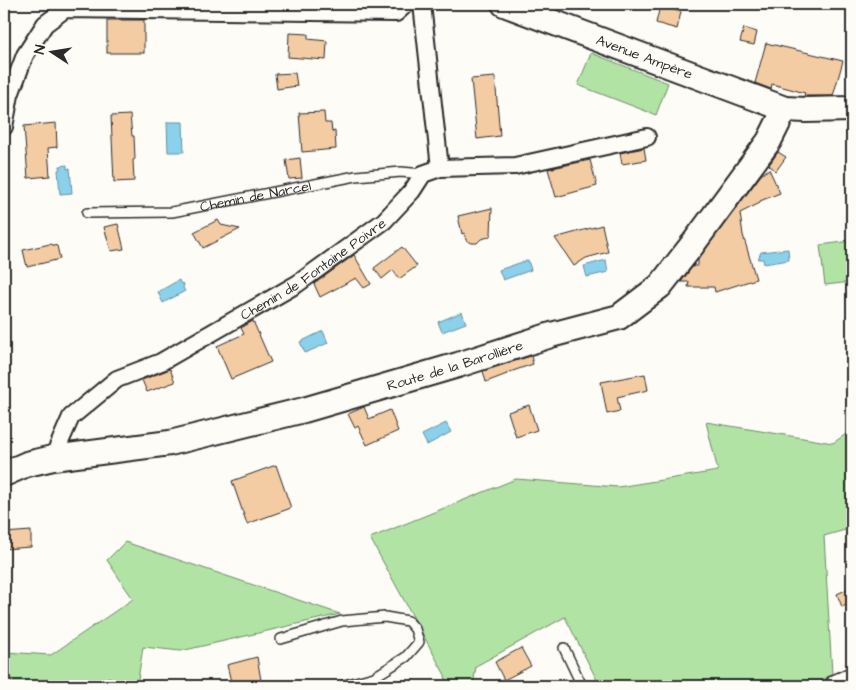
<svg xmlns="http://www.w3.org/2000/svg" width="856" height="690" viewBox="0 0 856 690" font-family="'Architects Daughter',sans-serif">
<rect width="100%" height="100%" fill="#fdfcf7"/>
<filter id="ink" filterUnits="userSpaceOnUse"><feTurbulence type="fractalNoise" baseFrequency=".02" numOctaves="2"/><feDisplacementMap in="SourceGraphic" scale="10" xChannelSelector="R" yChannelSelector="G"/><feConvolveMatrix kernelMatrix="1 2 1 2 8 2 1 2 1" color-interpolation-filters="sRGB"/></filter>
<g filter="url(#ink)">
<g fill="#b1e4a4" stroke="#6e8868">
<polygon points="591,53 668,83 656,115 578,85"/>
<polygon points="852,241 852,282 825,285 820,245"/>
<polygon points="706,422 833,443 852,430 852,528 824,536 832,674 813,686 600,686 565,617 476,666 473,686 447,686 445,675 370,538 516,479 618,487 718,471"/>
<polygon points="125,542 340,614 181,651 143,647 137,686 108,677 104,686 4,686 4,652 51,655 133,599 107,560"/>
</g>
<g fill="#8bd1ec" stroke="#658f9f">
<polygon points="167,122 183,122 184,152 168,152"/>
<polygon points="67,165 67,169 70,168 72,193 60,194 58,170 60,169 60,166"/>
<polygon points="788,249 789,260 764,264 763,259 758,259 761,252"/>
<polygon points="528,260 531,270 503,280 499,270"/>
<polygon points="606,260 608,272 587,277 584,266"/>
<polygon points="179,280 180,283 184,284 183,288 185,291 163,303 158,292"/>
<polygon points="462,312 466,323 442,332 438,322"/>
<polygon points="323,331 328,343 305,353 300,342"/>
<polygon points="446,423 451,432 427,445 422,435"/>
</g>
<g fill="#f4cca3" stroke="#2b2b2b">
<polygon points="660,6 681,12 677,29 656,23"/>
<rect x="107" y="20" width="37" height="33"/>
<polygon points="744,28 757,32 754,45 740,42"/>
<polygon points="289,33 308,34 308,39 327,41 326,60 288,57"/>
<polygon points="766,43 843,61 833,96 804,96 805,93 772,84 771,89 755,83"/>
<polygon points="295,73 297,86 277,89 275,74"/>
<polygon points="495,77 500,136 477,139 471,79"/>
<polygon points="324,112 325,123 331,123 332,132 335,131 336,149 302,152 299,113"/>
<polygon points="130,115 132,136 134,136 135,159 133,160 134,181 114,182 111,116"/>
<polygon points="56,123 57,147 48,148 50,176 28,178 24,126"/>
<polygon points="644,148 646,160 622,164 620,153"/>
<polygon points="778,152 786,157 776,171 769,165"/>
<polygon points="300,158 302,178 289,179 286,160"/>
<polygon points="590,160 597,186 556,197 548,169"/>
<polygon points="769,169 780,193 760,201 760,203 740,213 743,235 756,279 715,292 714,287 688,287 689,282 681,282 693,266 698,266 698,259 761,175"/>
<polygon points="492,208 491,234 489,237 481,239 477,243 472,243 466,240 464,233 462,234 458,216"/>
<polygon points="218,220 221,225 240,229 203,248 194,232"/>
<polygon points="118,224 124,249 111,251 104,227"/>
<polygon points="602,225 608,252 586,258 574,266 555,238"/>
<polygon points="50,244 57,246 60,259 27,267 23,250"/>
<polygon points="402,247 417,266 399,279 393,270 382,279 374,268"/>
<polygon points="354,255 371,284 364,288 356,278 320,297 314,284"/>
<polygon points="253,321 271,362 231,379 217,346 244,334 241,328"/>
<polygon points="531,356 533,364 507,373 507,374 486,382 483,371"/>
<polygon points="170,369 175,382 147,392 142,380"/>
<polygon points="645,374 648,390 617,397 620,411 607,414 601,382"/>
<polygon points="529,405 537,430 516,437 508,412"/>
<polygon points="364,407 369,419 390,410 398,431 367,445 358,426 355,428 348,414"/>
<polygon points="276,465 291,508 247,524 232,481"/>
<polygon points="31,531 31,547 4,549 4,533"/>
<polygon points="852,587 852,602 842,607 837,594"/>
<polygon points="521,648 531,666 504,680 495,662"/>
<polygon points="257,657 262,686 232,686 227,665"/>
</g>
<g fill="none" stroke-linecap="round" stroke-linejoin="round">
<g stroke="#2b2b2b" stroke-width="12">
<g id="lane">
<path id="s1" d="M 87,213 L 172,212 L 356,176 L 401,172 L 423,174"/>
<polyline points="281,639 342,621 385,617 408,621 415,629 419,642 406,657 374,677 341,686"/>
<polyline points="564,648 582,686"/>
</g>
</g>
<g stroke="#2b2b2b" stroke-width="20">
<g id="street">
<polyline points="422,4 440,168"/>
<polyline points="4,127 10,95 25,55 45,24 65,9 396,13 406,4"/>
<path id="s2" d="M 53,458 L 71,417 L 117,379 L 161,362 L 297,284 L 384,221 L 412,191 L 423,174 L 440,168 L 515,166 L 647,137"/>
</g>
</g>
<g stroke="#2b2b2b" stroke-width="28">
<g id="secondary">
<path id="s3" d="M 504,4 L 785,109 L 806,110 L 852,109"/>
<path id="s4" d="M 4,474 L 27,464 L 53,458 L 170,443 L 304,410 L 458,365 L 551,335 L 619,317 L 660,286 L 693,244 L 769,141 L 785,109"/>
<polyline points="838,686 852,680"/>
</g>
</g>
<use href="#lane" stroke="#fdfcf7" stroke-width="9"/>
<use href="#street" stroke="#fdfcf7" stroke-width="16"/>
<use href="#secondary" stroke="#fdfcf7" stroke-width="24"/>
</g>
</g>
<g text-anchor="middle" stroke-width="4" stroke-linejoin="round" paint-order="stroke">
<g font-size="14" fill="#2b2b2b" stroke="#fdfcf7">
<text dy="5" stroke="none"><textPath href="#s3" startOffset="150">Avenue Ampère</textPath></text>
<text dy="5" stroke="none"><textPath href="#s1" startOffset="170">Chemin de Narcel</textPath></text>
<text dy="5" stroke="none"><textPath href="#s2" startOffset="330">Chemin de Fontaine Poivre</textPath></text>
<text dy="5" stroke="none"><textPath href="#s4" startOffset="465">Route de la Barollière</textPath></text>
</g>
</g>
<rect width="856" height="690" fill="none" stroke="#fdfcf7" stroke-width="20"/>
<rect x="10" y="10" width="836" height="670" fill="none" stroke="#2b2b2b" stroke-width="2" filter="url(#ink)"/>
<g transform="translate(52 52) rotate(282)" stroke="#fdfcf7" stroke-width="4" paint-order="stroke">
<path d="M0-4L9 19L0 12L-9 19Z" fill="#2b2b2b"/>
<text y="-8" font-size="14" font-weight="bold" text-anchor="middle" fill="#2b2b2b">N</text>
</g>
</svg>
